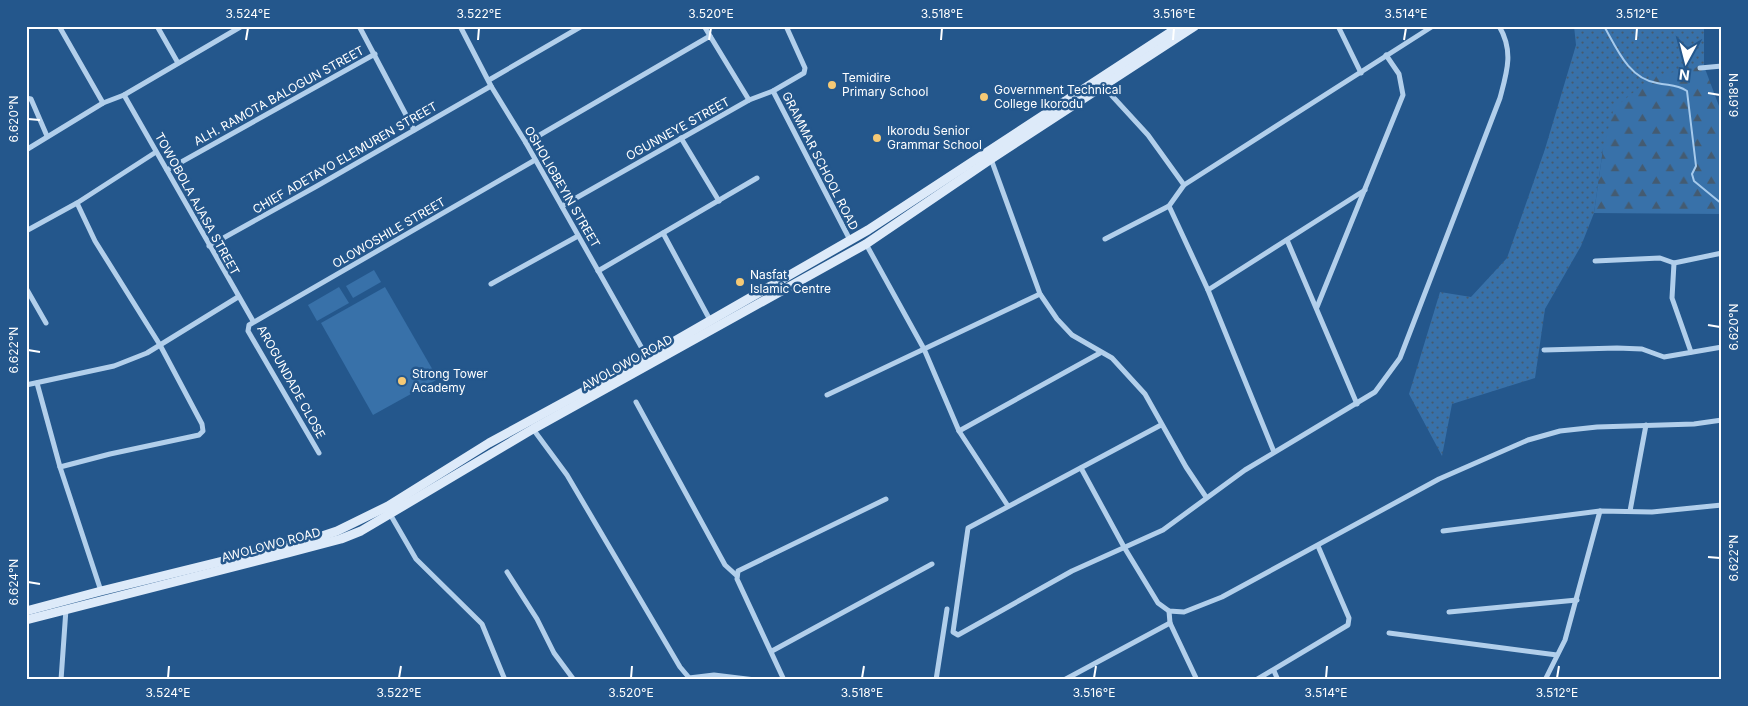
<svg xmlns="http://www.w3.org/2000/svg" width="1748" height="706" viewBox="0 0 1748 706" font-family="Inter,sans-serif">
<defs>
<pattern id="grass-dots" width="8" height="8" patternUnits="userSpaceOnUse" patternTransform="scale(1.25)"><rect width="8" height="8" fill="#3871a9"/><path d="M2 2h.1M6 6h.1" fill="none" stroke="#445b71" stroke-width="1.8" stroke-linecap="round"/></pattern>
<pattern id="forest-firs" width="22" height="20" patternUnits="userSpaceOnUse" patternTransform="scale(1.25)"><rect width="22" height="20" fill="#3871a9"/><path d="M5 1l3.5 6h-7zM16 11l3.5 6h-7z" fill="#445b71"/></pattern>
</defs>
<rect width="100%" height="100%" fill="#24578c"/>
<polygon fill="url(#grass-dots)" points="1574,26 1704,26 1704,66 1603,149 1594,213 1581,246 1545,309 1535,378 1452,404 1442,456 1409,394 1440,292 1471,297 1507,258 1545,149 1576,45"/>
<polygon fill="url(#forest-firs)" points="1704,66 1722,114 1722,214 1594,213 1603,149 1614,108 1654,76"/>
<g fill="#3871a9">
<polygon points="374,270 381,282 353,298 346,286"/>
<polygon points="339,287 349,303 317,321 308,305"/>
<polygon points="385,287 438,379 373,415 321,323"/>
</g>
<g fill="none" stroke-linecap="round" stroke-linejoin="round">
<path stroke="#a6caec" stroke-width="2" d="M 1604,26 C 1617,49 1629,79 1657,83 C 1670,86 1676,84 1687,91 L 1696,166 L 1692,174 L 1694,181 L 1722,204"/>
<g stroke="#b2cfeb" stroke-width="5">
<polyline points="59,26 103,103"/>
<polyline points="157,26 178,63"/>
<polyline points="359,26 414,130"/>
<polyline points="460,26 491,86 526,143 648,359"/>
<polyline points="704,26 749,100"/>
<polyline points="1338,26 1361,73"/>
<polyline points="1700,68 1722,66"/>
<polyline points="489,80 582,26"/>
<polyline points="1103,86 1148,135 1184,185"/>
<polyline points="773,91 850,240"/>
<polyline points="124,95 253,321"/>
<polyline points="26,98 31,99 47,136"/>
<polyline points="681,138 719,201"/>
<polyline points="526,143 710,36"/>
<polyline points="26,150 103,103 124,95 242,26"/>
<polyline points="991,159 1040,294 1057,319 1072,335 1112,358 1145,394 1186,467 1206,497"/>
<polyline points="167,170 375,54"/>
<polyline points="562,206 749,100 773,91 804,73 805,68 786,26"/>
<polyline points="1169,206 1208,290 1274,452"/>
<polyline points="26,231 77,203 156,152"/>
<polyline points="663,233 710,320"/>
<polyline points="1105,239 1169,206 1184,185 1433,26"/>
<polyline points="1287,240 1357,404"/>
<polyline points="866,244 924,349 959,431 1008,506"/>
<polyline points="209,246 317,186 491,86"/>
<polyline points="1595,261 1660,258 1674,263 1722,253"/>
<polyline points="1674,263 1672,298 1691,352"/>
<polyline points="598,271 757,178"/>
<polyline points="491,284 578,236"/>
<polyline points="26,288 46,323"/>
<polyline points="1208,290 1365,190"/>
<polyline points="1317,307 1403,95 1399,74 1386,55"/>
<polyline points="1544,350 1617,348 1642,349 1664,357 1722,347"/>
<polyline points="37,383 60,467 101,591"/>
<polyline points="26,385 114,366 147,353 238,297"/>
<polyline points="827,395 1040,294"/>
<polyline points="636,402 725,565 736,575"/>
<path d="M 1161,425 L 968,528 L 953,632 L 958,635 L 1072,571 L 1163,530 L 1245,470 L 1375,392 L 1400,358 L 1500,98 C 1507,72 1514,51 1499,26"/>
<polyline points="533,429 567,475 680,667 691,680"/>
<polyline points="959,431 1100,353"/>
<polyline points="319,453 248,331 249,325 535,160"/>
<polyline points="60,467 110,454 199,435 203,431 202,424 160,345 95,241 77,203"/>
<polyline points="1081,468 1124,547 1158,603 1169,611 1184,612 1222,597 1439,479 1528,440 1560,431 1597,427 1694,424 1722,420"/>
<polyline points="1630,511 1646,425"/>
<polyline points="390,514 416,559 482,624 505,680"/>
<polyline points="1443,531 1600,511 1652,512 1722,505"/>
<polyline points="507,572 537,619 554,653 574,680"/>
<polyline points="1169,611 1170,623 1197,680"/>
<polyline points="1449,612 1577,600"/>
<polyline points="1389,633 1557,655"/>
<polyline points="772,651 932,564"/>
<polyline points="1274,671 1278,680"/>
<polyline points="689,678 714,675 755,680"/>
<polyline points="61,680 66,609"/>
<polyline points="784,680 737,579 738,571 886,499"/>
<polyline points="936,680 947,609"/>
<polyline points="1064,680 1170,623"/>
<polyline points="1256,680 1348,625 1349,618 1318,546"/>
<polyline points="1545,680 1565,640 1600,511"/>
</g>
<g stroke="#ddeaf9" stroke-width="9">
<polyline points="26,611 101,591 316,538 337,531 388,506 489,443 647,357 868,230 1180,26"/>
<polyline points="26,620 288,553 341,539 361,531 533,429 866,244 991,159 1195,26"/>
</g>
</g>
<path fill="none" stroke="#fff" stroke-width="2" d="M 246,40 L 248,28M 478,40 L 479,28M 709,40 L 711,28M 941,40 L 942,28M 1173,40 L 1174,28M 1404,40 L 1406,28M 1636,40 L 1637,28M 1708,93 L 1720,95M 28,119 L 40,120M 1708,325 L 1720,327M 28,350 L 40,352M 1708,557 L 1720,558M 28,582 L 40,584M 168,678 L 169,666M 399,678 L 401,666M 631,678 L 632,666M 862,678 L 864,666M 1094,678 L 1096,666M 1326,678 L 1327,666M 1557,678 L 1559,666"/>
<g fill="#f5c975" stroke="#24578c" stroke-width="2">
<circle cx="832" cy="85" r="5"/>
<circle cx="984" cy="97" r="5"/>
<circle cx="877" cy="138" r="5"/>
<circle cx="740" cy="282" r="5"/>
<circle cx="402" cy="381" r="5"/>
</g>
<g text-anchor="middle" stroke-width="5" stroke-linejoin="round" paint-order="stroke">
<g font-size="12" fill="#fff" stroke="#24578c" text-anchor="start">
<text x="842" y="82">Temidire<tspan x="842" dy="14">Primary School</tspan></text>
<text x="994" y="94">Government Technical<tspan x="994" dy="14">College Ikorodu</tspan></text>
<text x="887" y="135">Ikorodu Senior<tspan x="887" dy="14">Grammar School</tspan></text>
<text x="750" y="279">Nasfat<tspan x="750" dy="14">Islamic Centre</tspan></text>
<text x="412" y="378">Strong Tower<tspan x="412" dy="14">Academy</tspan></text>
</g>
<g font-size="12" fill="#fff" stroke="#24578c">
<text transform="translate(279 96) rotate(-29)" y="4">ALH. RAMOTA BALOGUN STREET</text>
<text transform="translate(678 129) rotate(-29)" y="4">OGUNNEYE STREET</text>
<text transform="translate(345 158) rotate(-30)" y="4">CHIEF ADETAYO ELEMUREN STREET</text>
<text transform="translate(820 161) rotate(63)" y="4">GRAMMAR SCHOOL ROAD</text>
<text transform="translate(562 187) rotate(60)" y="4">OSHOLIGBEYIN STREET</text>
<text transform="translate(197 204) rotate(61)" y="4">TOWOBOLA AJASA STREET</text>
<text transform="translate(389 233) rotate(-30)" y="4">OLOWOSHILE STREET</text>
<text transform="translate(627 363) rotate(-29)" y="4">AWOLOWO ROAD</text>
<text transform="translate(291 382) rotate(61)" y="4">AROGUNDADE CLOSE</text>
<text transform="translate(271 545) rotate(-15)" y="4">AWOLOWO ROAD</text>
</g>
</g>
<rect width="1748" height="706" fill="none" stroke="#24578c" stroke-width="55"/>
<g transform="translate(1686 62) rotate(187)" stroke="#24578c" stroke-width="4" paint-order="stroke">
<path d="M0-4L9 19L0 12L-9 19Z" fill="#ffffff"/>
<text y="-8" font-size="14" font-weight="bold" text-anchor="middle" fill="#ffffff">N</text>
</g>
<rect x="28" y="28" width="1692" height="650" fill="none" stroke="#fff" stroke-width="2"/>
<g font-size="12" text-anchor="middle" fill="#fff">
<text x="248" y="18">3.524°E</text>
<text x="479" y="18">3.522°E</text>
<text x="711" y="18">3.520°E</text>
<text x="942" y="18">3.518°E</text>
<text x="1174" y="18">3.516°E</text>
<text x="1406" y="18">3.514°E</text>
<text x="1637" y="18">3.512°E</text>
<text transform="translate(1734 95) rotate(-90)" y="4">6.618°N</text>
<text transform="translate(14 119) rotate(-90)" y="4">6.620°N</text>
<text transform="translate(1734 327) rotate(-90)" y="4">6.620°N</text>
<text transform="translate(14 350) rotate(-90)" y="4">6.622°N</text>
<text transform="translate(1734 558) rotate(-90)" y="4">6.622°N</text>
<text transform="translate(14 582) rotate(-90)" y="4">6.624°N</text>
<text x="168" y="697">3.524°E</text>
<text x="399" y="697">3.522°E</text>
<text x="631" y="697">3.520°E</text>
<text x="862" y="697">3.518°E</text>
<text x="1094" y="697">3.516°E</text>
<text x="1326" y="697">3.514°E</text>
<text x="1557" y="697">3.512°E</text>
</g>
</svg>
